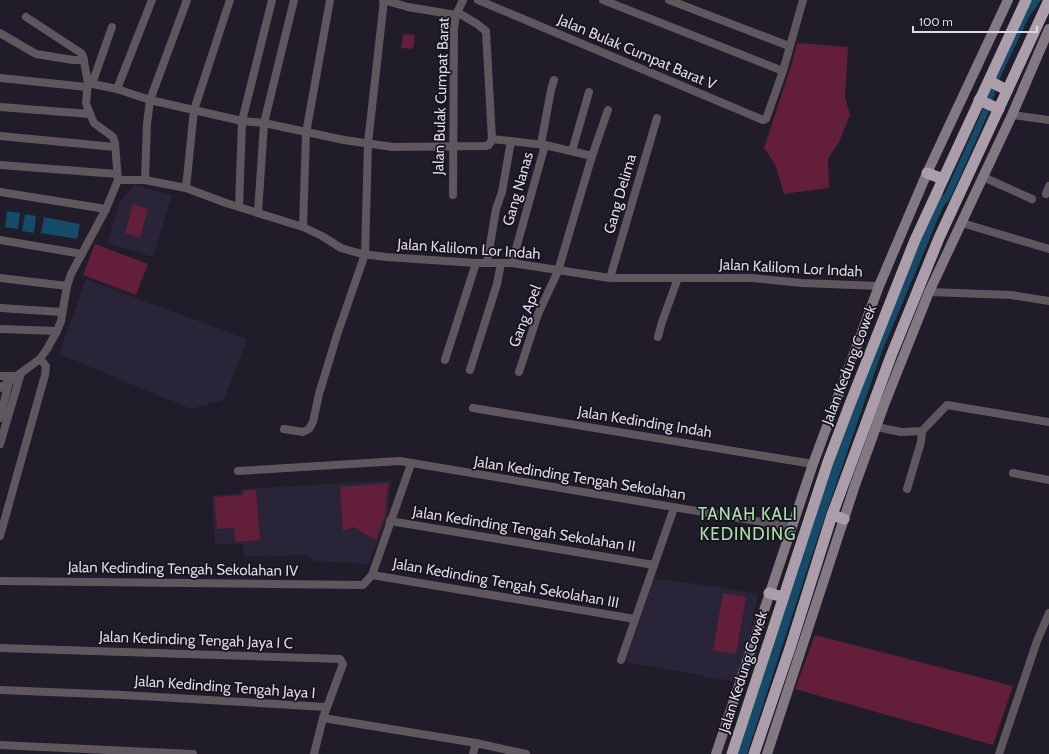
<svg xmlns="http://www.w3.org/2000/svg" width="1049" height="754" viewBox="0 0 1049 754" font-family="Cabin,sans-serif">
<rect width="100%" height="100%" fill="#201c29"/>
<g fill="#292437">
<polygon points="135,185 172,195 153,257 107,243 120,201"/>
<polygon points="86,279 247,339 224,400 191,409 59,354"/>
<polygon points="391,480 388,518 368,564 313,561 307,555 244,557 243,544 215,544 212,496 240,493 242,489"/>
<polygon points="654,579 678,581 758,594 749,639 737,682 625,662"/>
</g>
<g fill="#631f3a">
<polygon points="403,34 415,35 413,49 401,48"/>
<polygon points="797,43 848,47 845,97 850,115 839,142 828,159 829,188 784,194 775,164 764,148 792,63"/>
<polygon points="133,204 148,209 140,238 125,233"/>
<polygon points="95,244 148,264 136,295 83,275"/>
<polygon points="388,483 385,516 376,540 354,527 343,531 340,487"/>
<polygon points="256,490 260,540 235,542 234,528 217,529 214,497 243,495 243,491"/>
<polygon points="723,593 746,597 736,654 713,650"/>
<polygon points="815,635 1013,686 993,745 795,689"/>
</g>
<g fill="#154b68">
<polygon points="1030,0 1041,0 1029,17 999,80 988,114 950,199 943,207 881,354 818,537 747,754 735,754 849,417 940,193 944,195 982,111 994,77"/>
<polygon points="7,211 20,213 18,229 5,227"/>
<polygon points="25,214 36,216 34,233 22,231"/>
<polygon points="44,217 80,224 77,239 41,233"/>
</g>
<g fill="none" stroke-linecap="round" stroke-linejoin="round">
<g stroke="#5e585e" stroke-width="8">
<polyline points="383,0 408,7 456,15"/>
<polyline points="478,0 763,120 766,119 783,71 803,0"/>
<polyline points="603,0 783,71"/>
<polyline points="669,0 789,46"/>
<polyline points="0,33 36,54 73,60 84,60"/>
<polyline points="0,78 87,87"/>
<polyline points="88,83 117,89 150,100 242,121 264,123 344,140 393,147 485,146 489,145 492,139 486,31 477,24 457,12"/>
<polyline points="92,84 112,27"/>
<polyline points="117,89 152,0"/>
<polyline points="0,107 90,114"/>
<polyline points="1012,115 1049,120"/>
<polyline points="0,136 115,147"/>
<polyline points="492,139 545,145 592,156"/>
<polyline points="541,144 551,90 554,80"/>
<polyline points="572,151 589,92"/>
<polyline points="0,165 117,174"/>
<polyline points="983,177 1032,199"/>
<polyline points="118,180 145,180 186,188 226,203 303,227 322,236 341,248 362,254 386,257 476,263 512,263 610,278 752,278 802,283 879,286"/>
<polyline points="145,180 147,124 150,100 187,0"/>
<polyline points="186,188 194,110 230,0"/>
<polyline points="0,192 106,209"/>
<polyline points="1046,194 1049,186"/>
<polyline points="453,195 454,29 456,15 463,0"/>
<polyline points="239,207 242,121 272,0"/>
<polyline points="258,213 264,123 294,0"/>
<polyline points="962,223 1049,249"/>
<polyline points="303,227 306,133 330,0"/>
<polyline points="0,240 82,254"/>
<polyline points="487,263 496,209 502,192 511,141"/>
<polyline points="512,263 545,145"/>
<polyline points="0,278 67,286"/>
<polyline points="610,278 657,118"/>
<polyline points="929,292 1011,295 1049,301"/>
<polyline points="0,308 62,312"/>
<polyline points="0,329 57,331"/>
<polyline points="658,337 662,322 678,278"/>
<polyline points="445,360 476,263"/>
<polyline points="470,370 497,284 501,263"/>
<polyline points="519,372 538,314 558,271 592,156 608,110"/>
<polyline points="0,376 17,376"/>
<polyline points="0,388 40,359 47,349 57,331 61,321 67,286 71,274 106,209 118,180 115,143 113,137 109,134 94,123 90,114 86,103 88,83 83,56 81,53 26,17"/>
<polyline points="473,408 813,464"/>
<polyline points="0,418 9,382"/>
<polyline points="877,427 901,432 922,431 947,405 1049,422"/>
<polyline points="284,429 303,432 309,429 313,422 319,394 337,335 365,254 368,143 384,0"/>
<polyline points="0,444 21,373"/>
<polyline points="238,471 400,461 792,527"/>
<polyline points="1013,473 1049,480"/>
<polyline points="907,489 921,442 922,431"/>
<polyline points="390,521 654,565"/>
<polyline points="0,536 45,375 46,366 40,359"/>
<polyline points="372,575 635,619"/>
<polyline points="0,581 363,585 372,575 411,464"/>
<polyline points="0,648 340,659 343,664 323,718 476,743 526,754"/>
<polyline points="621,660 674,508"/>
<polyline points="0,690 123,695 326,707"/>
<polyline points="0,745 193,754"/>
<polyline points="314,754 323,718"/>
<polyline points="473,754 476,743"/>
<polyline points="999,754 1037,641 1049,613"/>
</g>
<g stroke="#827982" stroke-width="10">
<polyline points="716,754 813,464 879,286 927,173 1008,0"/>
<polyline points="767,754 855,485 884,405 929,292 1012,115 1049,29"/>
</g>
<g stroke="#ab9eaa" stroke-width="11">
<polyline points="989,81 1007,90"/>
<polyline points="979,100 999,109"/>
<polyline points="927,173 943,179"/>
<polyline points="832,515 844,519"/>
<polyline points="769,593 783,597"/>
<polyline points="732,754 828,462 850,404 915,240 1026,0"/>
<polyline points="754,754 790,648 832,515 891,356 939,238 1049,0"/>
</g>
</g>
<g text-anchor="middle" stroke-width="3.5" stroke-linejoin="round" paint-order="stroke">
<g font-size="15" fill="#dcdae3" stroke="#171320">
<text transform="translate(637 52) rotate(23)" y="5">Jalan Bulak Cumpat Barat V</text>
<text transform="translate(441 96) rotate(-88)" y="5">Jalan Bulak Cumpat Barat</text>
<text transform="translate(518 189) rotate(-74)" y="5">Gang Nanas</text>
<text transform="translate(620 194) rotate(-74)" y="5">Gang Delima</text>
<text transform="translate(469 249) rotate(4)" y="5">Jalan Kalilom Lor Indah</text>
<text transform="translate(791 268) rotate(3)" y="5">Jalan Kalilom Lor Indah</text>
<text transform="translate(525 316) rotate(-69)" y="5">Gang Apel</text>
<text transform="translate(849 365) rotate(-69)" y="5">Jalan Kedung Cowek</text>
<text transform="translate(645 422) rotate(9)" y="5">Jalan Kedinding Indah</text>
<text transform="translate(580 478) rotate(9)" y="5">Jalan Kedinding Tengah Sekolahan</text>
<text transform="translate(524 529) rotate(9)" y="5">Jalan Kedinding Tengah Sekolahan II</text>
<text transform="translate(183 569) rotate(1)" y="5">Jalan Kedinding Tengah Sekolahan IV</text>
<text transform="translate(506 583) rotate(10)" y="5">Jalan Kedinding Tengah Sekolahan III</text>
<text transform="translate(196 640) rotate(2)" y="5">Jalan Kedinding Tengah Jaya I C</text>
<text transform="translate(743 672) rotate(-72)" y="5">Jalan Kedung Cowek</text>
<text transform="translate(225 687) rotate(4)" y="5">Jalan Kedinding Tengah Jaya I</text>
</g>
<g font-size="17" letter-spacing="1" fill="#aae5aa" stroke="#171320">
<text x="748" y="520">TANAH KALI<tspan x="748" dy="20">KEDINDING</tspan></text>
</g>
</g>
<path d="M913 26v6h124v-6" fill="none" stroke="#dcdae3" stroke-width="2"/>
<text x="919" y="26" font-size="12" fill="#dcdae3" stroke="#171320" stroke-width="3" paint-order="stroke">100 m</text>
</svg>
